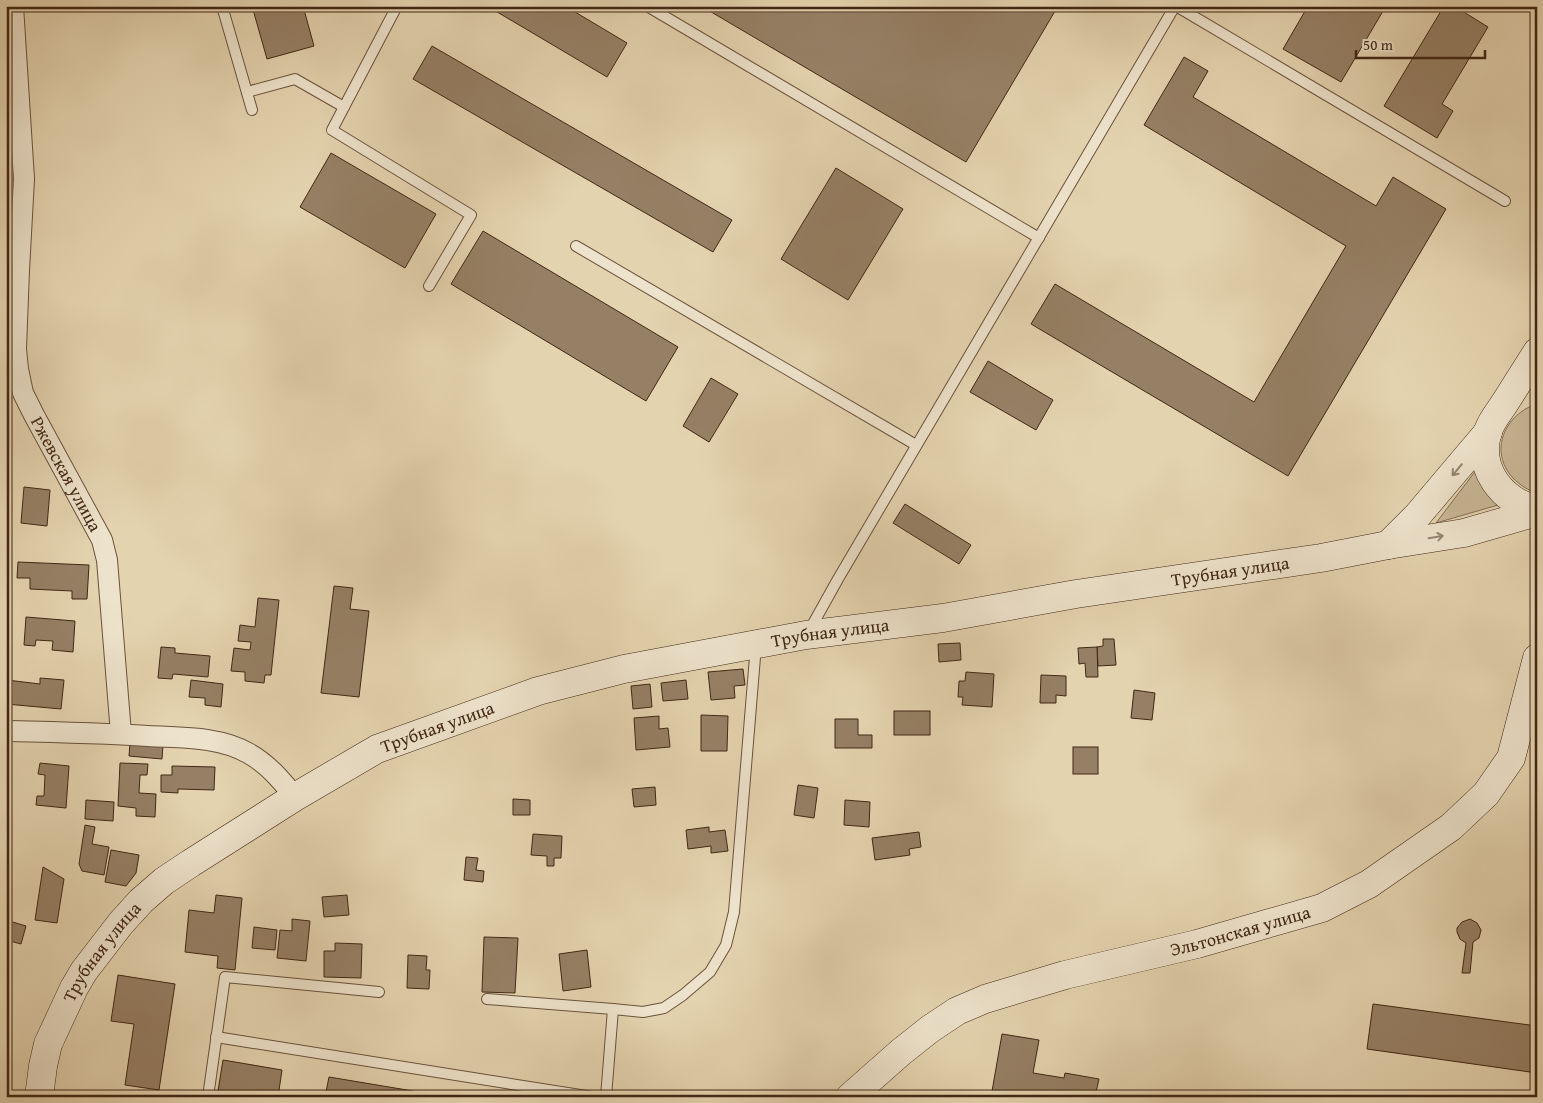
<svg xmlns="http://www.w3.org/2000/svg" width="1543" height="1103" viewBox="0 0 1543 1103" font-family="'Gentium Book Plus',serif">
<rect width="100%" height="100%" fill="#e4d3af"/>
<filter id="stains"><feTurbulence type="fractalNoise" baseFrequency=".004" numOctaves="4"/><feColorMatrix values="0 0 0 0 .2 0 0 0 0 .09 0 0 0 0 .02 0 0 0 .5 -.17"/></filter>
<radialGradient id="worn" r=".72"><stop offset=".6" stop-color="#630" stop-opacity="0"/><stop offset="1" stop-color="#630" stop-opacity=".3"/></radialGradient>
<g fill="#c8b695" stroke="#846e54">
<path d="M 1537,404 L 1537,492 C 1528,491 1520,485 1513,478 C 1488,451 1505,414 1537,404 Z"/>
<polygon points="1480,465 1505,503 1436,523"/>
</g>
<g fill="#968065" stroke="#412714">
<polygon points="252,6 303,6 314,46 267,59"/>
<polygon points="487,6 565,6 627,43 607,77"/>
<polygon points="701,6 1058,6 966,162"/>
<polygon points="1308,6 1386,6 1341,82 1283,49"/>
<polygon points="1444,6 1454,6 1488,27 1442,104 1453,111 1437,138 1384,106"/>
<polygon points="432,46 732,220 713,252 413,79"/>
<polygon points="1184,57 1208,71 1193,97 1376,206 1393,177 1446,209 1288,476 1031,324 1055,284 1254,402 1346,246 1144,125"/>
<polygon points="331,153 436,214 405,268 300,207"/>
<polygon points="836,168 903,209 848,300 781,259"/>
<polygon points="483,231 678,347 646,401 451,284"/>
<polygon points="988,361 1053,400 1036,430 970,392"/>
<polygon points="711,378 738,394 709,442 683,426"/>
<polygon points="24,487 50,490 47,526 21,523"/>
<polygon points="905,504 971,545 959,564 893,523"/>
<polygon points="18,562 89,565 87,599 72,599 72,591 30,589 30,578 17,578"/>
<polygon points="334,586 353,588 350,609 369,611 359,697 321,693"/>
<polygon points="258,598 279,600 271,675 265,675 264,683 245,681 245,672 231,671 234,648 250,650 251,642 238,641 240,625 255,627"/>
<polygon points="26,617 75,621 73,652 52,650 53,641 36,640 35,646 24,645"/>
<polygon points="1103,639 1114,639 1116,665 1098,666 1097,647 1103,646"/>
<polygon points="960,643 961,660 939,662 938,644"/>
<polygon points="161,647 175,648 175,653 210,656 208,677 173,674 172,679 158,678"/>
<polygon points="1097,647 1098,677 1086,677 1085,663 1079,664 1078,648"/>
<polygon points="743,669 745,685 734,686 735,698 711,700 708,672"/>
<polygon points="966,672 994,674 992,707 962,705 963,697 958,697 959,681 965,681"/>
<polygon points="1041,675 1066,676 1066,696 1056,695 1056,703 1040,703"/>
<polygon points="40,678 64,680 61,709 6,704 7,680 40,684"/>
<polygon points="191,680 223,684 221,707 205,705 205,698 189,697"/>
<polygon points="686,680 688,699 663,701 661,683"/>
<polygon points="650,684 652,707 633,709 631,686"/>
<polygon points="1134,690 1155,693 1152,720 1131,718"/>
<rect x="894" y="711" width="36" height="24"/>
<polygon points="701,715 728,716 727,751 701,751"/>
<polygon points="659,716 659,729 668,728 670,747 636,750 634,718"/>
<polygon points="835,719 858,719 858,735 872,735 872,748 835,748"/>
<polygon points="130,743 163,745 162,759 129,756"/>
<rect x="1073" y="747" width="25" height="27"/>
<polygon points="6,761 9,761 7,785 6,785"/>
<polygon points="40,763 69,766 66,808 36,805 37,796 44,796 45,775 38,774"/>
<polygon points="120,763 148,764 147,775 140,775 139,793 156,794 155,817 136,816 136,808 118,806"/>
<polygon points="172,766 215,767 214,790 178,789 178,793 161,792 161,775 172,775"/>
<polygon points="798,785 818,788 814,818 794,815"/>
<polygon points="655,787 656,805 634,807 632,789"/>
<polygon points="513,799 530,800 530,815 513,815"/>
<polygon points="86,800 114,802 113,821 85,819"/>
<polygon points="845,800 870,802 869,827 844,825"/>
<polygon points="85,825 95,827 92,844 109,847 104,875 82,871 79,864"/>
<polygon points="709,827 709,832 725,830 728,851 711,853 711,846 688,849 686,830"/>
<polygon points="919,832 921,847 909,849 910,855 875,860 872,838"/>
<polygon points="533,834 562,836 561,858 554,858 554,866 547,866 547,856 531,855"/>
<polygon points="111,850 139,855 136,873 126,886 105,882"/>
<polygon points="466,857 478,858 476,870 484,871 483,882 464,880"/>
<polygon points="43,867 64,879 57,923 35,920"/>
<polygon points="216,895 242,898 235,970 217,968 218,956 185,952 189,910 214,913"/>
<polygon points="347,895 349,915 324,917 322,897"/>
<polygon points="292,919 310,921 306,961 277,958 280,930 292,931"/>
<polygon points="1470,919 1477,923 1481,930 1479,938 1473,942 1470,973 1462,973 1466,943 1460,939 1457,932 1457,928 1462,922"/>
<polygon points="6,920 26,926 21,944 6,940"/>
<polygon points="254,927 277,930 275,950 252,948"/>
<polygon points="484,937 518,938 515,993 482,992"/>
<polygon points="335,943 362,944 361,978 324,977 324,951 335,951"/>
<polygon points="587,950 591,987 563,991 559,954"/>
<polygon points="408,955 427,956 426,970 430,970 429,989 407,988"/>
<polygon points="118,975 175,984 159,1090 125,1085 134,1024 111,1021"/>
<polygon points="1373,1004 1537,1026 1537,1073 1367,1049"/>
<polygon points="1002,1034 1039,1040 1033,1073 1064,1078 1065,1073 1099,1079 1095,1097 1052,1097 1030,1093 1030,1097 991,1097"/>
<polygon points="223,1060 282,1070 278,1097 217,1097"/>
<polygon points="329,1077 413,1091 412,1097 325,1097"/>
</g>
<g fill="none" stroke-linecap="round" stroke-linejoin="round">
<g stroke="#6a523b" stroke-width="12">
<g id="lane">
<polyline points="222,6 252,110"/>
<polyline points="397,6 332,130 471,215 429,286"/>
<polyline points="647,6 1039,238"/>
<polyline points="1176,6 1505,201"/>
<polyline points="247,92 295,79 344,107"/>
<polyline points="576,246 916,445"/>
<polyline points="809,631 838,579 1175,6"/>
<polyline points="487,999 613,1009 606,1097"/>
<polyline points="613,1009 643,1012 664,1008 683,995 710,972 726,945 734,912 756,645"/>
<polyline points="216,1037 593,1097"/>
<polyline points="208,1097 225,977 379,992"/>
</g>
</g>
<g stroke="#6a523b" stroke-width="22">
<g id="street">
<path id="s1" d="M 13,6 L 24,179 L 19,270 L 16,349 L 18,369 L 23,393 L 34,415 L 102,540 L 107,560 L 121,734"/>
<path d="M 6,731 C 53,732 101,733 148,736 C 181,738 218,736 248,753 C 268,764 281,780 295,797"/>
</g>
</g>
<g stroke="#412714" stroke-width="29">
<g id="secondary">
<path d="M 1537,352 C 1527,368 1516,385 1506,401 C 1500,411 1492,419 1488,431 C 1476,469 1502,501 1537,510"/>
<polyline points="1388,545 1417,516 1488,432"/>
<path id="s2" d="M 39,1097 L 43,1066 L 48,1044 L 74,988 L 84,971 L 121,923 L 141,901 L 164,881 L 191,863 L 295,797 L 377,749 L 538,691 L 624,669 L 806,635 L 943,618 L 1076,594 L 1321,558 L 1388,545 L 1464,533 L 1537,512"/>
<path id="s3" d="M 850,1097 L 901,1052 L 930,1029 L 957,1011 L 985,999 L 1065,975 L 1197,944 L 1322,908 L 1369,884 L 1451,827 L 1486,794 L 1511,758 L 1537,658"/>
</g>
</g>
<use href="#lane" stroke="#ede2cb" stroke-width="10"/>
<use href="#street" stroke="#ede2cb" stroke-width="20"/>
<use href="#secondary" stroke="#ede2cb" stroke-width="28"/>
</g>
<defs><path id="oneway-shaft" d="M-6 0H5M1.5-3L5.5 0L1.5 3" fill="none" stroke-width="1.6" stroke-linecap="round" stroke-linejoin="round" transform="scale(1.25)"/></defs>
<g stroke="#978470">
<use href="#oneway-shaft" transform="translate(1457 470) rotate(130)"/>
<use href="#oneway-shaft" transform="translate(1436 537) rotate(-9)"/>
</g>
<g text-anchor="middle" stroke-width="4.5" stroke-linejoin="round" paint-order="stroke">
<g font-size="18" fill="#412714" stroke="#ede2cb">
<text dy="6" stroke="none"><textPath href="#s1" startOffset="480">Ржевская улица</textPath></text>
<text dy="6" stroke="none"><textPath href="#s2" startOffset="1381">Трубная улица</textPath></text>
<text dy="6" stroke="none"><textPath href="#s2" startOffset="976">Трубная улица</textPath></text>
<text dy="6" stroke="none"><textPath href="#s2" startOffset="571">Трубная улица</textPath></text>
<text dy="6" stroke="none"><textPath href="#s3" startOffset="432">Эльтонская улица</textPath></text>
<text dy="6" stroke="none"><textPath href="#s2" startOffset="161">Трубная улица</textPath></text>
</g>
</g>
<rect width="1543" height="1103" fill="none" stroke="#e4d3af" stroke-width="25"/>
<rect x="8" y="8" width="1528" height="1088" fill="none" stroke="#412714" stroke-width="2.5"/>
<rect x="12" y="12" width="1518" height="1078" fill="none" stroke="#412714"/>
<path d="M1356 50v8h129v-8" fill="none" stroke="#412714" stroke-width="2.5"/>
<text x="1363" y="50" font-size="15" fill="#412714" stroke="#ede2cb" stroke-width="4" paint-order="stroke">50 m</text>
<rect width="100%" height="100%" filter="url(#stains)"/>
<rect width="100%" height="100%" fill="url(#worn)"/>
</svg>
